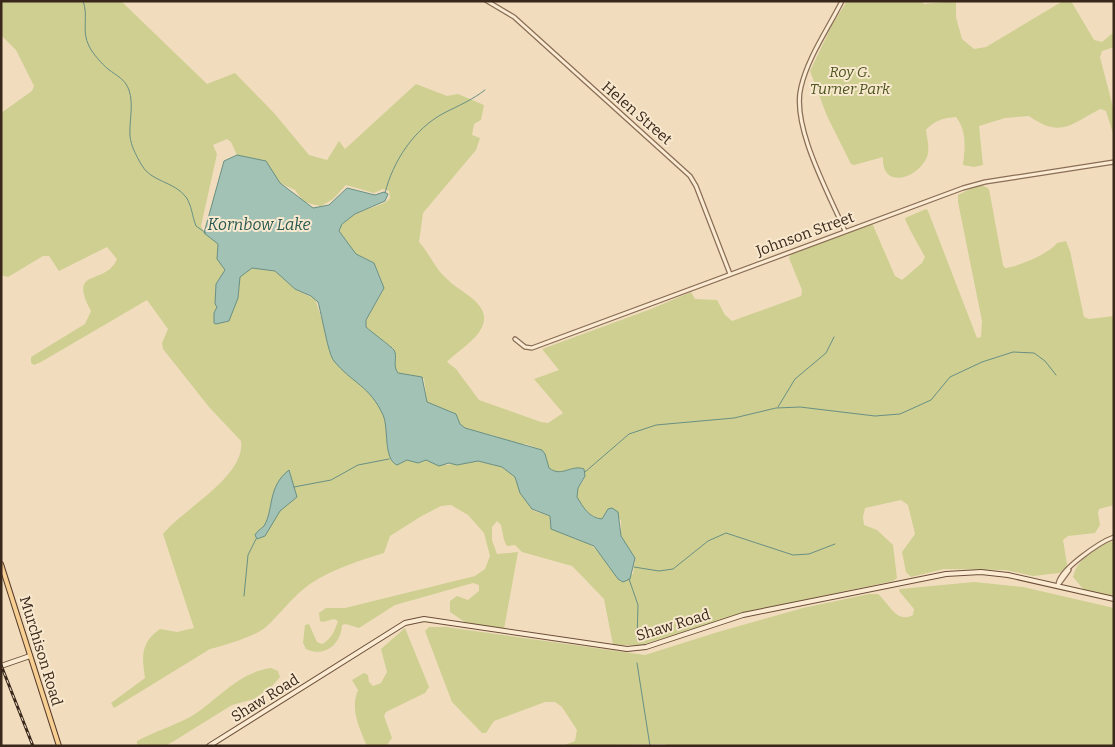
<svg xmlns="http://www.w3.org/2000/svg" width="1115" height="747" viewBox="0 0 1115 747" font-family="Bitter,serif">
<rect width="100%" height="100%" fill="#f1ddbe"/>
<g fill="#cecf91" fill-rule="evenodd">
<path d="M 1,1 L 121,1 L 207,84 L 235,73 L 274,113 L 309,155 L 327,160 L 339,141 L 345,149 L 416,84 L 447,96 L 458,94 L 484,105 L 481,120 L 474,124 L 472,135 L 480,138 L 476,150 L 423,213 L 419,242 C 430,254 435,269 447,279 C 459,292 493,304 482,327 C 476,341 456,352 447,362 L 456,369 L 479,400 L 541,422 L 548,423 L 563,413 L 534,379 L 559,370 L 542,349 L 651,309 L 691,292 L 695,299 L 717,300 L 725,315 L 732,321 L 801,296 L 802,290 L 789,258 L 791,254 L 872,223 L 895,276 L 902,280 L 922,263 L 925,257 C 921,249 906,224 905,218 L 926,209 L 928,211 L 977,338 L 981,337 L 982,321 L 958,202 L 958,195 L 976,186 L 984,186 L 989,189 L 1003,265 L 1005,268 C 1018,267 1050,253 1057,243 L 1066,241 L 1070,251 L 1084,317 L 1089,319 L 1114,316 L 1114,505 L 1099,509 L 1098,513 L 1100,525 L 1095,533 L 1068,536 L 1063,540 L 1067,564 L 1066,570 L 1059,573 L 1033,576 L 1005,570 L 944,569 L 911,577 L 906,572 L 902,552 L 915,534 L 908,505 L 901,500 L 865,508 L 863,517 L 864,525 L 877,530 L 893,545 L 897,578 L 893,581 L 748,612 L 641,645 L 613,645 L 604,599 L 581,575 L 572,566 L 522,552 L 515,545 L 507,546 L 504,540 L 501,525 L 497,521 L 492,527 L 492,540 L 497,554 L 518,552 L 504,629 L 468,624 L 450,612 L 450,601 L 457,596 L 468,600 L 479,591 L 479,585 L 473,583 L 395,605 L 359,628 L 346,624 L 342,625 C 341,644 325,658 306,649 L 303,643 L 305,625 L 309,624 L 317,642 L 322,644 C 331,640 335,630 338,621 L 334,619 L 323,622 L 320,621 L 319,613 L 326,608 L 345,608 L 475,576 L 485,569 L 490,556 L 484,533 L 468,515 L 451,505 L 441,506 L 420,517 L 390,536 L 384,553 C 359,561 332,569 310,584 C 293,596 281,613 266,627 C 256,636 223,646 210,649 L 114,708 L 111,703 L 145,678 C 142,657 140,643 160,629 L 177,632 L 194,628 L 163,534 C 183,509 246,476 241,441 L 209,407 L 163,349 L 162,343 L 168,329 L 147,300 L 41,362 L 34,365 L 31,363 L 31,357 L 85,324 L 91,311 C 67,266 105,287 117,259 L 107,247 L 59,271 L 49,256 L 43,256 L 8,277 L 1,275 L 1,113 L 32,91 L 34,86 L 16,50 L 1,35 ZM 227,139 L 231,142 L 237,155 L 274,176 L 280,183 L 295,190 L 303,201 L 311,204 L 321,206 L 333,199 L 346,185 L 374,193 L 383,189 L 389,191 L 390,198 L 386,202 C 373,209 344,213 339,231 L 356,254 L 374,263 L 383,284 L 383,291 L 366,320 L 366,327 C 370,332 392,347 394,349 C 398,357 390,366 398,372 C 405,379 416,373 424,379 L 427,402 L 456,414 L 461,426 L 468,430 L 492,435 L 517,444 L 526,444 L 542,450 L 545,454 L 549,468 C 558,475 565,472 575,468 L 584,479 L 576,492 C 577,504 590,517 602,519 L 607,510 L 621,520 L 621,536 L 635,558 L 633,574 L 618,579 C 610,567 596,546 584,540 C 573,535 558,535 550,526 L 550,516 L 534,511 L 520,493 L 515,477 L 502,467 L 478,461 L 445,465 L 426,460 L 421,462 L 407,460 L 400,464 L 388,452 L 386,423 L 382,412 L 374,398 L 347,372 L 327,334 L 315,299 L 295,289 L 275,271 L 252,268 L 240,277 L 238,298 L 228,321 L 216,324 L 214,322 L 218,307 L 215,304 L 216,284 L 225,270 L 217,259 L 218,244 L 204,233 L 201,226 L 217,154 L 213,145 Z"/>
<path d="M 847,1 L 922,1 L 924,4 L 956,1 L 956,17 L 962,39 L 974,49 L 986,47 L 1063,1 L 1071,1 L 1094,40 L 1102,42 L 1114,32 L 1114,47 L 1102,51 L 1100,57 L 1114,111 L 1114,137 L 1106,111 L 1100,109 C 1070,125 1060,138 1029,116 L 1005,118 L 979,126 L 983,165 L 974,167 L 963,165 C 965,148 967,131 956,117 C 943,118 935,120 926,130 C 927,138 930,149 927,157 C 917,180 881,189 883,157 L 854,165 L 851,164 L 827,116 L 810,71 L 833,23 Z"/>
<path d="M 1114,541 L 1114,597 L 1084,590 L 1073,577 C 1077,559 1097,545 1114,541 Z"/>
<path d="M 974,582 L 1023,587 L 1114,608 L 1114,746 L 667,746 L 666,744 L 562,746 L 575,741 L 577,730 L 562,707 L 555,702 L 545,702 L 494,721 L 486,733 L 482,733 L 452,702 L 425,631 L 429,627 L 446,627 L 645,655 L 718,632 L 803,608 L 869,594 L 878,594 C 889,603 896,624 913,615 L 914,609 L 899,591 L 900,589 Z"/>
<path d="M 405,628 L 429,687 L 425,693 L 386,712 L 384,716 L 392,738 L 387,745 L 367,746 C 359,727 350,709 358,690 L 352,680 L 364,673 L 368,675 L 369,682 L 373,686 L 381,683 L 387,672 L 381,649 Z"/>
<path d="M 271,668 L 278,671 L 280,677 L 272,686 L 254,699 L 232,705 L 174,741 L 165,746 L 137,746 L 137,741 C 154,732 173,726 190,717 C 217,701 238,672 271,668 Z"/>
</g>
<g fill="#a2c2b6" stroke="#699083">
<path d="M 237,155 L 266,161 L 280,183 L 313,208 L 329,205 L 347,188 L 375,195 L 384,192 L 388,194 L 385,201 L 355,214 L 342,224 L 339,231 L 356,254 L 374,263 L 384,288 L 366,320 L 366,327 C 370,331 392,347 394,350 C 398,357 392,365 398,373 L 422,377 L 427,402 L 456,414 L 460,424 L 465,428 L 542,450 L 545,454 L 549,468 C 562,478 571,464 584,469 L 585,476 L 578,488 L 577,497 C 583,507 589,518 602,519 L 608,509 L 612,508 L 618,512 L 621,536 L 635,558 L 630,579 L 623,582 L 618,579 L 594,546 L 551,529 L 550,516 L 532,509 L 520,493 L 515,477 L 502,467 L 478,461 L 457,465 L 449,463 L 439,466 L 426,460 L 418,463 L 407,460 L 397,465 C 383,459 389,428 383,415 C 370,386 352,383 334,361 C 328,354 322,315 318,302 L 311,296 L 295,289 L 275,271 L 252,268 L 240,277 L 238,298 L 229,321 L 216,324 L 214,323 L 214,313 L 217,307 L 215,304 L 216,284 L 225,270 L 217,259 L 218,244 L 204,233 L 224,161 Z"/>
<path d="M 289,470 L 297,497 L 280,511 L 265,536 L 257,539 L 255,535 C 257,531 261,529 264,526 C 274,510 267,487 289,470 Z"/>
</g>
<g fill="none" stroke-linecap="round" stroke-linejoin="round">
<g stroke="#699083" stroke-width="1">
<path d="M 83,1 C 89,16 81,31 89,46 C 93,54 101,63 108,69 C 117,76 125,79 129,90 C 134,105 129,121 130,136 C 131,146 136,155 141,164 C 150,182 174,181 186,197 C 192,206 192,216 196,226 L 206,233"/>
<path d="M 385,193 C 393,161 414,129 444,113 C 458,106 472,100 485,90"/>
<polyline points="778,407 795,379 826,353 834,337"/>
<polyline points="585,472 629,434 656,425 734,418 776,408 800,407 875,416 900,414 931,400 950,377 982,362 1013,352 1034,353 1045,361 1056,375"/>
<polyline points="294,487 331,480 358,465 389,459"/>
<polyline points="634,567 659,571 673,569 708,541 726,533 793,555 809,554 835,544"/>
<polyline points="629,579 638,605 637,640"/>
<polyline points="244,596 248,555 256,539"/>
<polyline points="637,663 650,746"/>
</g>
<g stroke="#8a6d56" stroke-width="5.5">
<g id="tertiary">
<polyline points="487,1 514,17 690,176 696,186 730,274"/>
<path d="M 842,1 C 828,29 808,57 801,87 C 791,126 829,194 845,231"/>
<polyline points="515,339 525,347 532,348 963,188 985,182 1114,162"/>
<polyline points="1058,585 1069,570"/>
<path d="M 1058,586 C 1057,571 1100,542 1114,537"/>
</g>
</g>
<g stroke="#6c4e39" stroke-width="6">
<g id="secondary">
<polyline points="1,666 30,656"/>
<polyline points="209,746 405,623 424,619 627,649 646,647 743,615 946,574 981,572 1008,575 1114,599"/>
</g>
</g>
<g stroke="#573b2a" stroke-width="6">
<polyline id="primary" points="1,564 59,746"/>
</g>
<use href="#tertiary" stroke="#fbebd2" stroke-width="3"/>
<use href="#secondary" stroke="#fbebd2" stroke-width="4"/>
<use href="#primary" stroke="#f7cf92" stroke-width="4"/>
<g stroke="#39271b" stroke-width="3">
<polyline id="rail" points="1,665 33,746"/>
</g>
<use href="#rail" stroke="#f8e8ce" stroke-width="1" stroke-dasharray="4" stroke-linecap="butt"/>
</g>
<g text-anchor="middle" stroke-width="4" stroke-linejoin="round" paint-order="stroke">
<g font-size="15" font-style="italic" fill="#4e5620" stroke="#f8e8ce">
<text x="850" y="77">Roy G.<tspan x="850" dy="17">Turner Park</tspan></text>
</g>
<g font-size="15" fill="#39271b" stroke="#f8e8ce">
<text transform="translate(637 113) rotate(41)" y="5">Helen Street</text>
<text transform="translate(805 234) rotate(-20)" y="5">Johnson Street</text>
<text transform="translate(673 625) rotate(-17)" y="5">Shaw Road</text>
<text transform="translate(41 651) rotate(73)" y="5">Murchison Road</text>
<text transform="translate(265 698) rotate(-32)" y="5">Shaw Road</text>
</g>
<g font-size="16" font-style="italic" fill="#295952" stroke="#f8e8ce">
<text x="259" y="230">Kornbow Lake</text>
</g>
</g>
<rect width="1115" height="747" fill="none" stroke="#39271b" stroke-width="5"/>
</svg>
